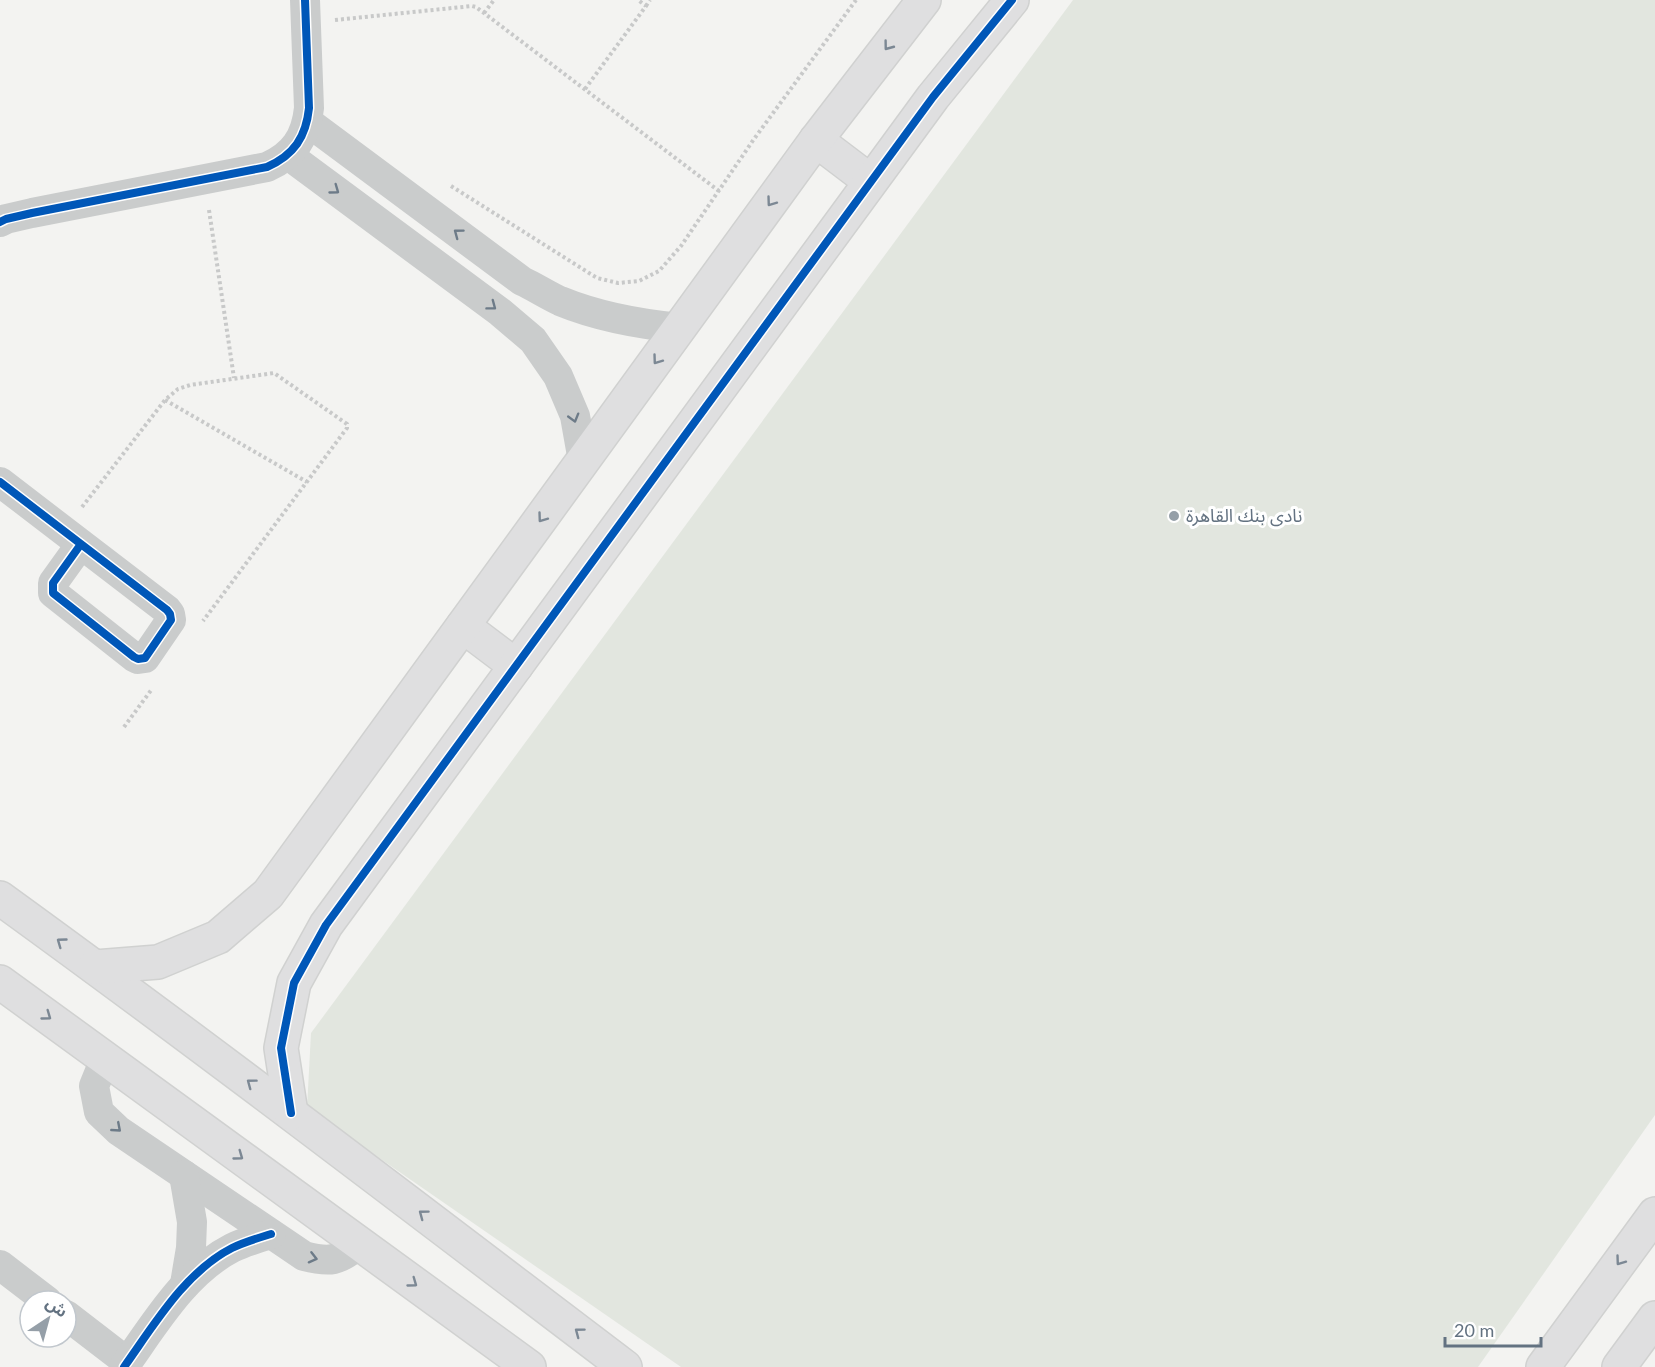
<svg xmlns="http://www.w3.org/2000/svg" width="1655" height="1367" viewBox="0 0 1655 1367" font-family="Lato,'Noto Sans Arabic',sans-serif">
<rect width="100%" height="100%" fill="#f3f3f1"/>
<polygon fill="#e2e6df" points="1073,0 1655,0 1655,1115 1478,1367 681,1367 307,1108 311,1033"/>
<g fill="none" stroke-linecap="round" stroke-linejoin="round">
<g stroke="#d0d1d0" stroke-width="36">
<g id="secondary">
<polyline points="816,140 870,181"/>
<polyline points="463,626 516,666"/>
<path d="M 0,898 C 211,1051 418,1210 625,1367"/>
<polyline points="95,967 158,962 218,937 268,894 816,140 924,0"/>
<polyline points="0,982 529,1367"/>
<polyline points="291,1113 281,1048 294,983 326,925 933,97 1012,0"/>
<polyline points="1543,1367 1655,1214"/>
<polyline points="1619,1367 1655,1318"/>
</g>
</g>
<g stroke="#c8c9c9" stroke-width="4" stroke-dasharray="3 3" stroke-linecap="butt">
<polyline points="646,6 650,0"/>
<polyline points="484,13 494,0"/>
<polyline points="335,20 472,6 476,7 719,191"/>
<polyline points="585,89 646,6 638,0"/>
<polyline points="451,186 597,278 618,283 639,281 659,271 681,246 754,139 856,0"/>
<polyline points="209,210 234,378"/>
<polyline points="165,400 307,482"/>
<polyline points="82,507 165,400 178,389 190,385 274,373 347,424 347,428 203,621"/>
<polyline points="124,727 152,689"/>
</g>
<g stroke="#cacccc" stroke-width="30">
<path d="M 308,122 L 522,281 C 535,287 547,295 560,301 C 599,317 638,324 680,328"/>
<polyline points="288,155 500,312 533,340 558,376 575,416 583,461"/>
<path d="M 0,222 L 6,219 L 32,213 L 267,167 C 294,155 306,137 309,108 L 305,0"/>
<polyline points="0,482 167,610 170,614 171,620 145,658 138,659 134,657 53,593 53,583 81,544"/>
<path d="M 105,1059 L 94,1086 L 99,1112 L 119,1131 L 304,1256 C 331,1263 337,1261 360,1244"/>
<polyline points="184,1175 192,1222 191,1248 185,1284"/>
<polyline points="0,1265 47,1301"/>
<polyline points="66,1315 127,1362"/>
<path d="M 124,1367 C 154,1325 185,1272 232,1248 C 244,1242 258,1238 271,1234"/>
</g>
<use href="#secondary" stroke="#dfdfe0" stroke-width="33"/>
<g stroke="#fff" stroke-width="11">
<g id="cycleway">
<path d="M 0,222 L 6,219 L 32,213 L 267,167 C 294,155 306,137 309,108 L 305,0"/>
<polyline points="0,482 167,610 170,614 171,620 145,658 138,659 134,657 53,593 53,583 81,544"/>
<polyline points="291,1113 281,1048 294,983 326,925 933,97 1012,0"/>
<path d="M 124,1367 C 154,1325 185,1272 232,1248 C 244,1242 258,1238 271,1234"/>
</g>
</g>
<use href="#cycleway" stroke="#0057b8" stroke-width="8"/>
</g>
<defs><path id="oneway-chevron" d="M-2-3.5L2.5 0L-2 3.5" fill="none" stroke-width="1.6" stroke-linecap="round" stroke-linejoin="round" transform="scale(1.5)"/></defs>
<g stroke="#7c8894">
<use href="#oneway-chevron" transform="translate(888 46) rotate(127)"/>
<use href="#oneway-chevron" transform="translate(771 202) rotate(126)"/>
<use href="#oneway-chevron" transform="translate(657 360) rotate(126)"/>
<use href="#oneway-chevron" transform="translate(542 518) rotate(126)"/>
<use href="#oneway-chevron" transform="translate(61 942) rotate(-144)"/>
<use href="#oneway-chevron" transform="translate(47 1016) rotate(36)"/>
<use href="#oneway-chevron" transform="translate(251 1083) rotate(-143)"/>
<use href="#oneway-chevron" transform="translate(239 1156) rotate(36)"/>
<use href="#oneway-chevron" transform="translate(423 1214) rotate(-143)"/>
<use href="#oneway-chevron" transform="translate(1620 1261) rotate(126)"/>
<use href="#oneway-chevron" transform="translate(413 1283) rotate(36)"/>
<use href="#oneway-chevron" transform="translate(579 1332) rotate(-143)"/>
</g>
<g stroke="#6d7b88">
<use href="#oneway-chevron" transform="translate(335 190) rotate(36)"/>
<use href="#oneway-chevron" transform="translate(458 233) rotate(-143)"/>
<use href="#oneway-chevron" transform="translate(492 306) rotate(37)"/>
<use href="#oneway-chevron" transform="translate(574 418) rotate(74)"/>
<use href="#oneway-chevron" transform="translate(117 1128) rotate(41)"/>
<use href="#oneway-chevron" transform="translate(313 1258) rotate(14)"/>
</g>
<circle fill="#959fa8" stroke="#fff" stroke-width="2" cx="1174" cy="516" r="6"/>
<g text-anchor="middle" stroke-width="6" stroke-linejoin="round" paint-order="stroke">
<g font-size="18" fill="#637281" stroke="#fff" text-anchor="start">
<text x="1186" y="522">نادى بنك القاهرة</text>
</g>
</g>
<g transform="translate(48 1319) rotate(36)"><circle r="28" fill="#ffffff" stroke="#c1c7cd" stroke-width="1.5"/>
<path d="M0-4.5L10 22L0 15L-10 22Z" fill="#959fa8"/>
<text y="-9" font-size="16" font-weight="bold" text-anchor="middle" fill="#637281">ش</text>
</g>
<path d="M1445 1337v9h96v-9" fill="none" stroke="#637281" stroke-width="3"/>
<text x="1454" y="1337" font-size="18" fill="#637281" stroke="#ffffff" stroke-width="4.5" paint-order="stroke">20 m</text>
</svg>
